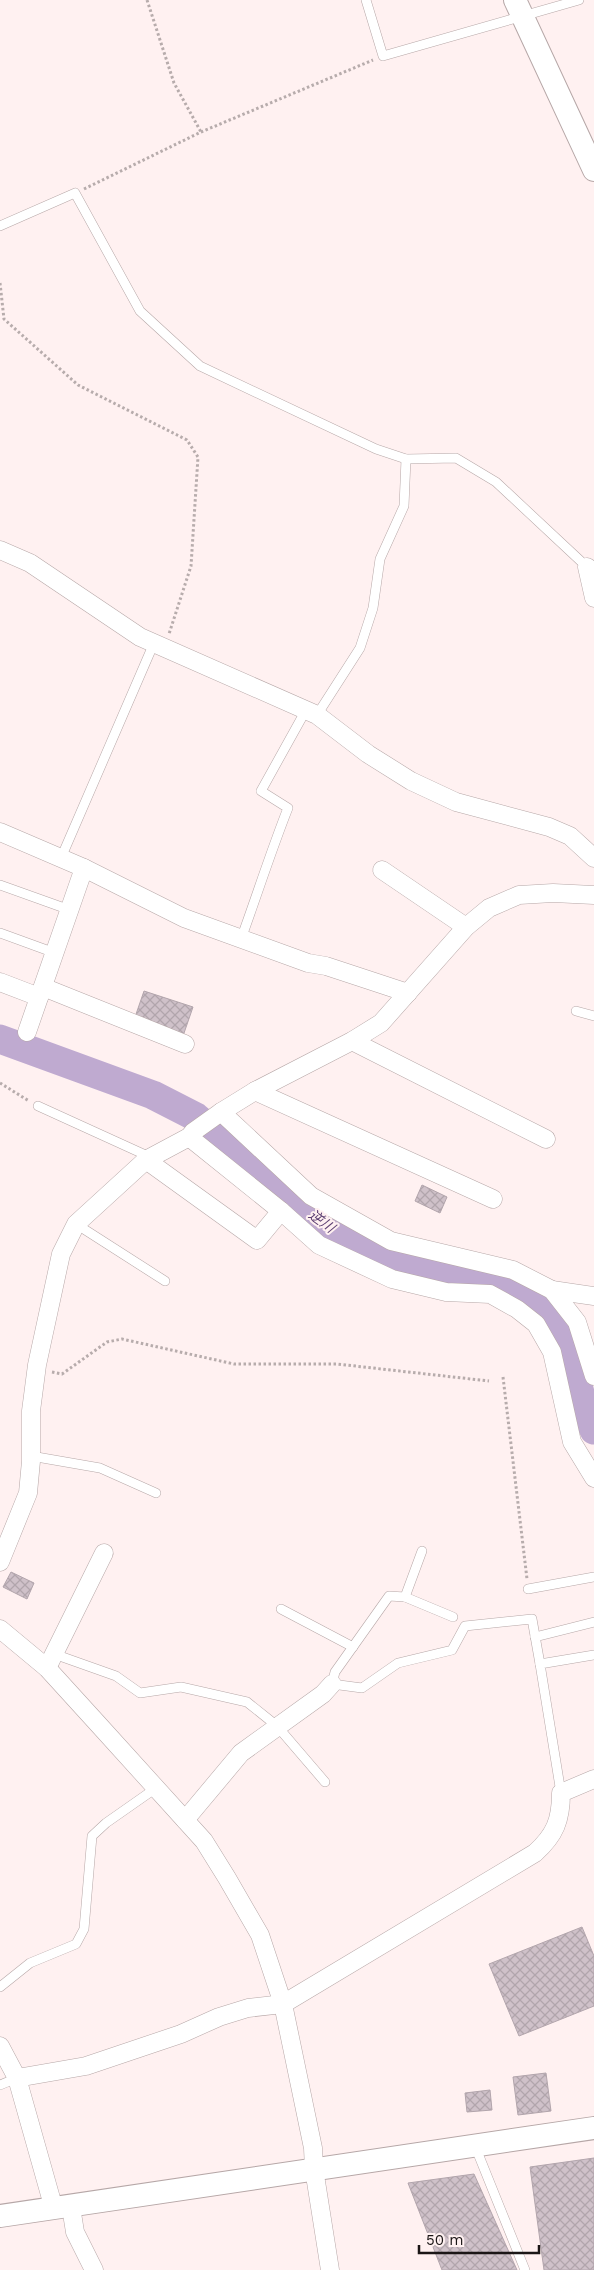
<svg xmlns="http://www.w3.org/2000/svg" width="594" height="2270" viewBox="0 0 594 2270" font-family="'Work Sans','Noto Sans JP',sans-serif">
<defs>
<pattern id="building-cross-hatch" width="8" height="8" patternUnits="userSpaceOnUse" patternTransform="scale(1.25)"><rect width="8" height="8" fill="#cfc1c9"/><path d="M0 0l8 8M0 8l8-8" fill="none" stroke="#b1a5ac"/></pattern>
</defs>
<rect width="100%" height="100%" fill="#fff1f1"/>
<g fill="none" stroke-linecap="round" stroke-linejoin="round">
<polyline stroke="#bfaad0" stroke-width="29" points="0,1039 153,1095 196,1117 327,1228 396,1262 456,1274 501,1286 534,1300 551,1318 565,1339 585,1411 594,1430"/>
</g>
<g fill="url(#building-cross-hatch)" stroke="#b2a5ac">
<polygon points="144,991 193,1007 183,1036 134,1020"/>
<polygon points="422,1185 447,1197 440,1213 415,1201"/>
<polygon points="11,1572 34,1583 27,1599 3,1587"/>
<polygon points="582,1927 594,1956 594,2006 519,2036 489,1964"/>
<polygon points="546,2073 551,2111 518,2115 513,2077"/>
<polygon points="490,2090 492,2110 467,2112 465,2093"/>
<polygon points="594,2158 594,2270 544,2270 530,2167"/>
<polygon points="474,2174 517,2270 442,2270 408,2183"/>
</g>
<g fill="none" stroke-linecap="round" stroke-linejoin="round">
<g stroke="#b6a7a7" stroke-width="10">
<g id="service">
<polyline points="366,0 383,56 579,0"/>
<polyline points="0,226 75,193 140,311 200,366 376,449 406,459 456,458 496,482 587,567"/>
<polyline points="317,715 360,648 373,608 380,559 404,506 406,459"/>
<polyline points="61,858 154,643"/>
<polyline points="0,885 70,910"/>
<polyline points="0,933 55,953"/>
<path d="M 241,939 C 257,895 271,851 288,808 L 261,791 L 306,710"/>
<polyline points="576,1011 594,1016"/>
<polyline points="38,1106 150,1157"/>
<polyline points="76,1224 165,1281"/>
<polyline points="31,1456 100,1468 156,1493"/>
<polyline points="422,1551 405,1597 453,1617"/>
<polyline points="528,1589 594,1577"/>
<polyline points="405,1597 389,1596 335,1672 332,1684 362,1688 398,1663 452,1650 465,1626 532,1619 540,1664"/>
<polyline points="281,1609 353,1647"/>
<polyline points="535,1637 594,1622"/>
<polyline points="54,1654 116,1676 140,1693 181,1687 247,1702 277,1726 325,1782"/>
<polyline points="561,1793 540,1664 594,1655"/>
<polyline points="0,1987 30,1963 76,1944 84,1929 92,1836 106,1823 156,1788"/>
<polyline points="0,2085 17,2078"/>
<polyline points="475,2146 525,2270"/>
</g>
</g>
<g stroke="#b6a7a7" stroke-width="19">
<g id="minor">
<polyline points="0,550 30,563 140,637 317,715 368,754 411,781 456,802 549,827 570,836 594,858"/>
<polyline points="594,572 587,567 594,598"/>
<polyline points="0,832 84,868 184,918 308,963 326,966 408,993"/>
<polyline points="382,870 466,927"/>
<polyline points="0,982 39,997"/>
<polyline points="43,987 185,1044"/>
<polyline points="27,1032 84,868"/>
<polyline points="352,1041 546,1139"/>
<polyline points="255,1091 493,1199"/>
<polyline points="221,1112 311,1196 391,1241 513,1270 552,1290 577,1322 594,1376"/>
<polyline points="189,1137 281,1211 319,1245 392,1279 446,1292 490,1294 517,1309 536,1324 552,1352 572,1442 594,1478"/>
<polyline points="146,1160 257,1240 281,1211"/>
<polyline points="552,1290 594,1296"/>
<polyline points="0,1562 28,1493 31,1461 31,1411 37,1365 61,1254 76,1224 146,1160 189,1137 193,1132 221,1112 255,1091 352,1041 381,1023 466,927 489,908 519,895 553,893 594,895"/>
<polyline points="0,1629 47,1668 98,1724 204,1841 227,1878 260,1935 283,2004 313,2148 314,2169 330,2270"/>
<polyline points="47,1668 104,1553"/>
<polyline points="185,1820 241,1753 323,1694 332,1684"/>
<polyline points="0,2046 17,2078 54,2209"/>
<path d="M 17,2078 L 86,2066 L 181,2034 L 219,2017 L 248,2008 L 283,2004 L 535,1853 C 555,1835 561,1820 561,1793 L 594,1779"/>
<polyline points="71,2207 75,2232 94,2270"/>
</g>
</g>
<g stroke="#b6a7a7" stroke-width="24">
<g id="tertiary">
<polyline points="515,0 594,170"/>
<polyline points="0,2216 594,2128"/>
</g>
</g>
<g stroke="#b7acac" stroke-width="3" stroke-dasharray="2.5 2.5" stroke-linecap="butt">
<polyline points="147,0 174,83 201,132"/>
<polyline points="84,189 201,132 373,60"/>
<polyline points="0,283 4,319 78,385 187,440 198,457 191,566 169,634"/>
<polyline points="0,1083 29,1101"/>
<polyline points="52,1372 62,1374 107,1342 122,1339 234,1364 337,1364 489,1381"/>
<polyline points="503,1377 527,1579"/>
</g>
<use href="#service" stroke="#fff" stroke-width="9"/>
<use href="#minor" stroke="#fff" stroke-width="18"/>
<use href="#tertiary" stroke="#fff" stroke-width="22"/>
</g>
<g text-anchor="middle" stroke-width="4" stroke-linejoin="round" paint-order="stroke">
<g font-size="14" font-style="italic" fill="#5e4173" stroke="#fff1f1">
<text transform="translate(322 1221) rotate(36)" y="5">逆川</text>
</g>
</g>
<path d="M419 2245v8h120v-8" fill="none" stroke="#1b1616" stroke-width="2.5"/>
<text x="426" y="2245" font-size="15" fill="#1b1616" stroke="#fff1f1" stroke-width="4" paint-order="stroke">50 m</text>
</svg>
